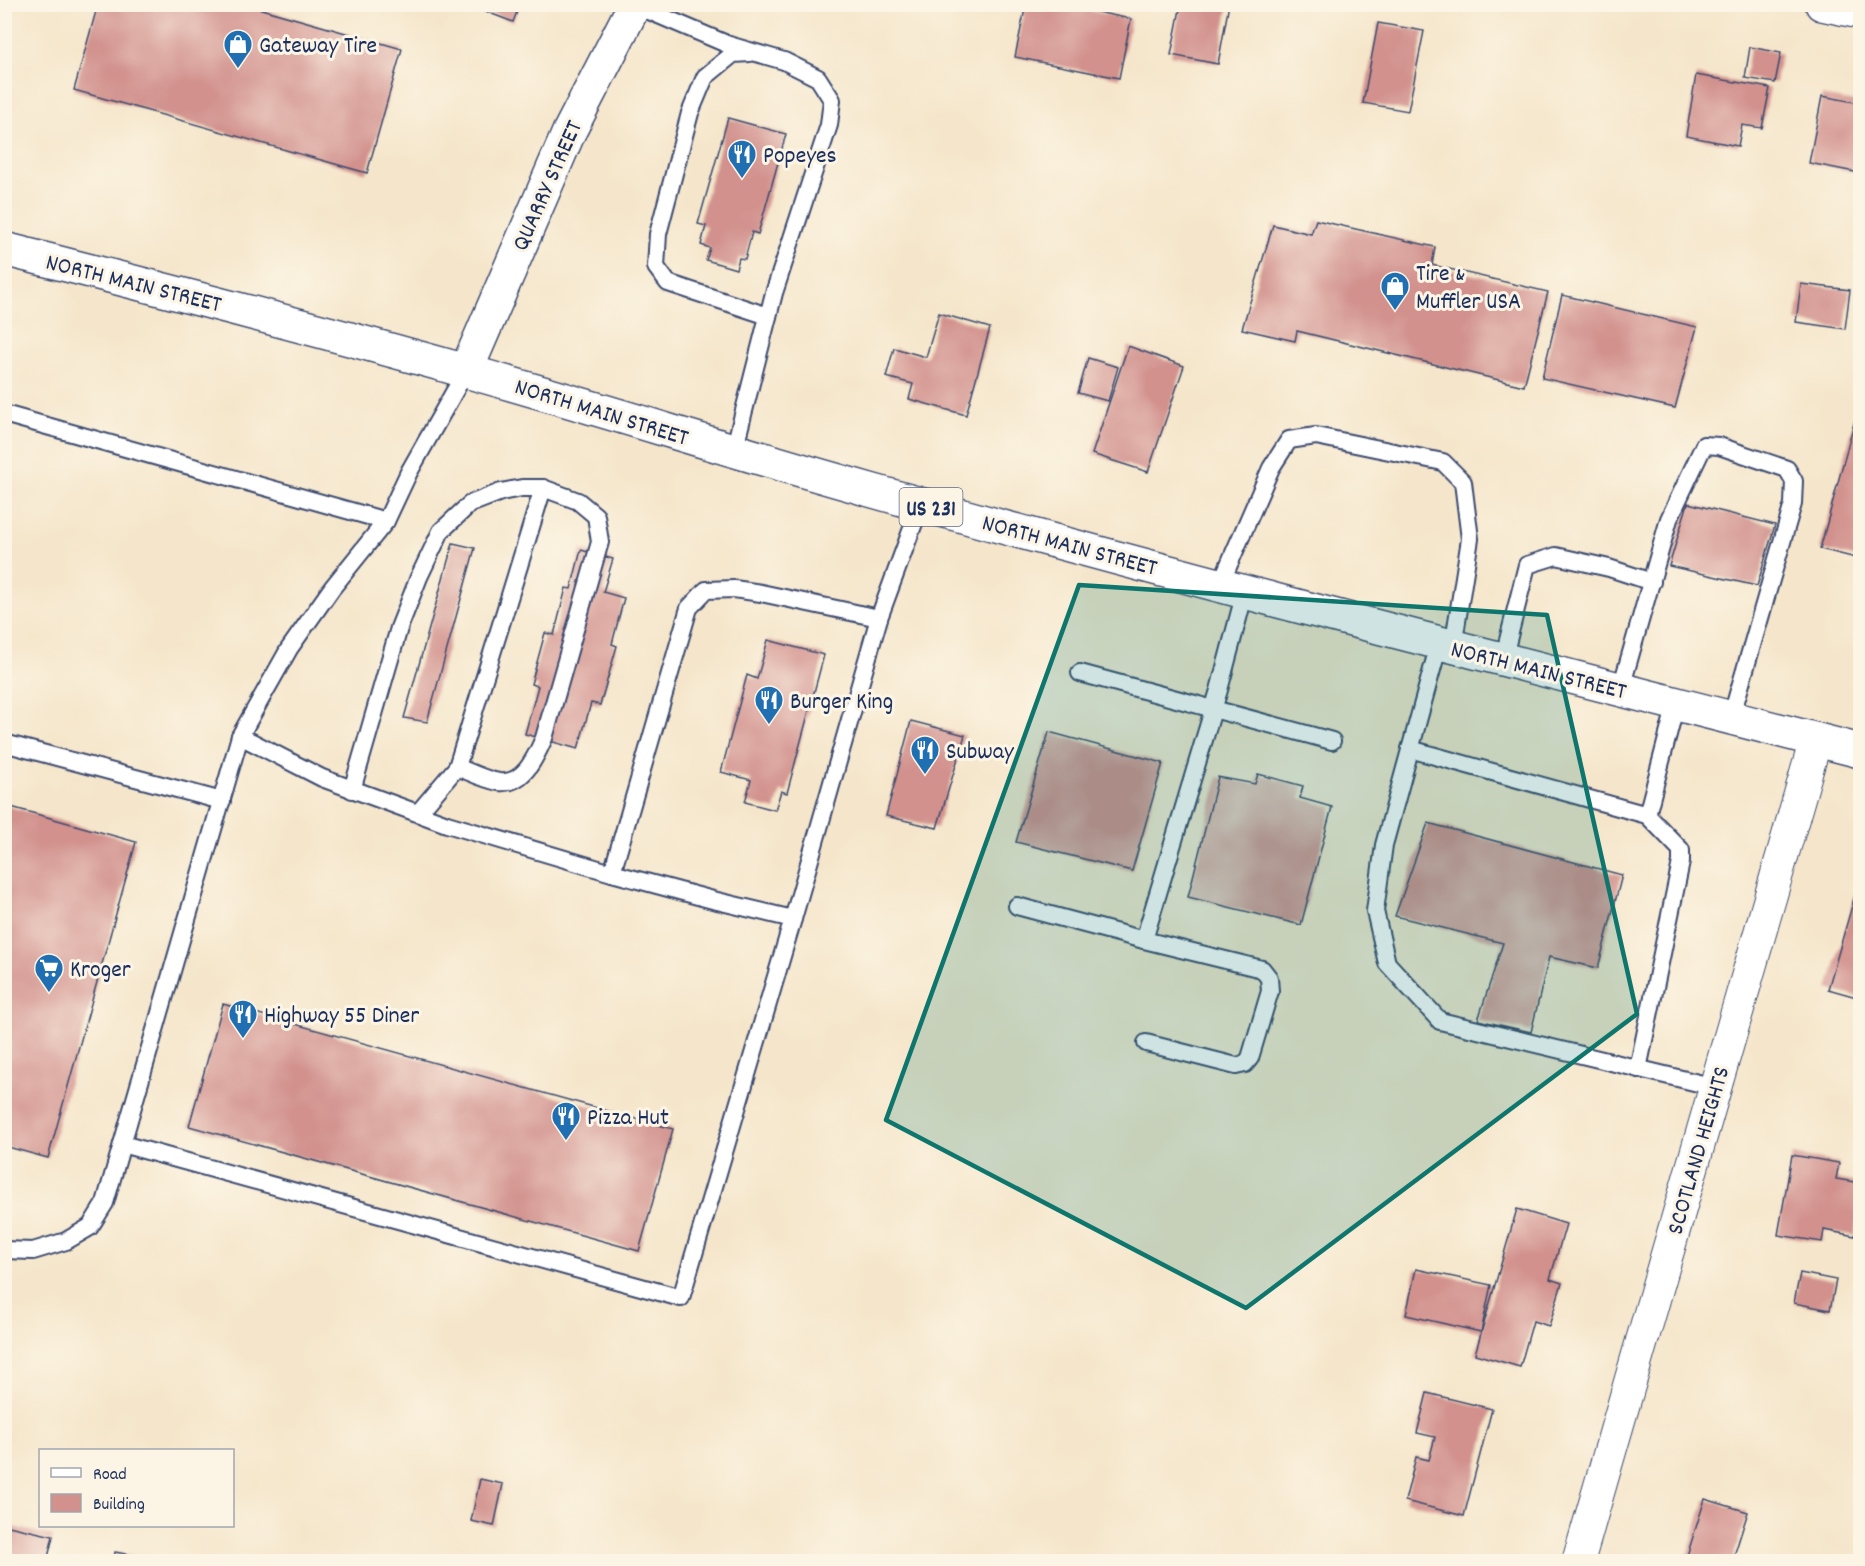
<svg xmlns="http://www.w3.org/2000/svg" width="1865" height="1566" viewBox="0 0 1865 1566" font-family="Dekko,sans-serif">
<rect width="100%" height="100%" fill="#fcf5e5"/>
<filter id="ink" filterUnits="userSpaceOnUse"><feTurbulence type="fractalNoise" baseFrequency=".0167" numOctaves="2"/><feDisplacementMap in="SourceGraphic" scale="12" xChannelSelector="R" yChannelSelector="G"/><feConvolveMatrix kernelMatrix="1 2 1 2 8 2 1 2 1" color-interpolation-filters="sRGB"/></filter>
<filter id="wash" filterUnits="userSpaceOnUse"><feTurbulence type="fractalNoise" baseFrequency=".008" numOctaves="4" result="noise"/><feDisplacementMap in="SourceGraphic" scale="24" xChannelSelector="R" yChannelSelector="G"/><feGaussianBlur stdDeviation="1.35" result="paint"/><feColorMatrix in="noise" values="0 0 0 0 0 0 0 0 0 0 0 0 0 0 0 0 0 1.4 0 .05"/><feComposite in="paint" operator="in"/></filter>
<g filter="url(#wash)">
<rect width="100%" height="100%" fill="#f5e6cb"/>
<g id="blocks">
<g fill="#d2918d">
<polygon points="98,4 244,4 402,49 367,173 74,90"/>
<polygon points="466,4 520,4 513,22"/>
<polygon points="1026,4 1058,4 1131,19 1119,78 1015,57"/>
<polygon points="1181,4 1229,4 1218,64 1171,55"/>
<polygon points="1378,23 1424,31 1408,111 1363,103"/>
<polygon points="1750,47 1781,53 1775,83 1745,78"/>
<polygon points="1696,75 1770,88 1762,128 1742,125 1738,146 1686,136"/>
<polygon points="1822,96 1860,103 1860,173 1809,163"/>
<polygon points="728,118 786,134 758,234 752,232 745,259 739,258 736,269 706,260 710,248 701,245 706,226 698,224"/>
<polygon points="1316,220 1435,247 1432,265 1548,292 1524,386 1297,331 1295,341 1242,329 1273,225 1311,234"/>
<polygon points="1801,284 1850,290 1845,329 1796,322"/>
<polygon points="1562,295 1697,327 1675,408 1542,378"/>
<polygon points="939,313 990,328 966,415 909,399 913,384 886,377 894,348 926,357"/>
<polygon points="1128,346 1184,366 1148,472 1092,454"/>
<polygon points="1088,358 1118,367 1108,401 1078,393"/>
<polygon points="1860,401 1860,559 1820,549"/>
<polygon points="1688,503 1775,525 1757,586 1669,566"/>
<polygon points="453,543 475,548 427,722 404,718"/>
<polygon points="581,550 613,559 603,592 624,598 612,644 617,646 600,705 591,703 578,749 525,734 538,686 531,684 545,633 554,635 566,588 571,589"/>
<polygon points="768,640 824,655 787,793 781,791 775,810 745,802 751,780 721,772 747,675 757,679"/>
<polygon points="911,721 965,735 937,828 886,816"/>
<polygon points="1049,732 1163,763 1132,871 1016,842"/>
<polygon points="1258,774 1303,786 1300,798 1332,807 1301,925 1188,897 1218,777 1255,784"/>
<polygon points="4,805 136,842 48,1158 4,1146"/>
<polygon points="1428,823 1622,875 1598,968 1549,957 1531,1032 1478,1020 1503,943 1395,916"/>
<polygon points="1858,885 1860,885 1860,998 1828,989"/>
<polygon points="223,1004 673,1129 639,1251 189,1126"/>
<polygon points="1792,1155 1839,1163 1836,1179 1860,1183 1860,1214 1858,1213 1855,1236 1824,1230 1822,1242 1778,1235"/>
<polygon points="1517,1209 1566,1224 1550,1279 1562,1283 1549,1326 1533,1321 1520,1367 1475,1354"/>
<polygon points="1416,1269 1491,1285 1481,1332 1406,1315"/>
<polygon points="1800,1273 1836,1280 1830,1310 1794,1303"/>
<polygon points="1427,1393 1492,1409 1464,1516 1405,1501 1416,1457 1429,1460 1435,1437 1417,1433"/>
<polygon points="480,1479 503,1484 494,1526 471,1521"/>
<polygon points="1705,1499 1748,1512 1732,1562 1685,1562"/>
<polygon points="4,1525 53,1536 47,1562 4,1562"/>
<polygon points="115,1552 158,1560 158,1562 113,1562"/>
</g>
</g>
</g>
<g filter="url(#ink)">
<use href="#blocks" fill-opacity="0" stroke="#3c4a6e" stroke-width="1.5"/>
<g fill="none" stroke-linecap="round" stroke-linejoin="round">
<g stroke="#3c4a6e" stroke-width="20">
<g id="lane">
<polyline points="635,5 729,45 784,61 818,78 832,100 829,125 774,293 734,450"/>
<polyline points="750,53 733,54 705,77 690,113 658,234 656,267 668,283 768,316"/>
<polyline points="4,414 386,521"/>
<polyline points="1220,585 1271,468 1289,440 1316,436 1443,462 1463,482 1470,539 1453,647"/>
<polyline points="1439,644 1384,845 1375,911 1387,963 1440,1021 1715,1087"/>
<polyline points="1503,660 1527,565 1556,556 1609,568 1652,582"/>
<polyline points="1080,673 1332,741"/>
<polyline points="1621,688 1669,519 1704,445 1719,446 1787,469 1794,481 1793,504 1731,718"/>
<polyline points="240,736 322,778 447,824 612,873 713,900 793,919"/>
<polyline points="4,743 222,801"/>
<polyline points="1410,749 1647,815 1681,850 1681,862 1638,1069"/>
<path d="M 352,790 L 399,628 L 419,577 L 441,531 L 470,504 L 501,492 L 522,488 L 543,488 L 578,501 L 596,516 L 600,542 L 544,738 C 536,756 524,785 499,782 C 485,780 470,772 457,767"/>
<polyline points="418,813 457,767 543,488"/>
<polyline points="1647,815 1676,704"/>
<polyline points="612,873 689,608 706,590 734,589 761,593 879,618"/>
<polyline points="1017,906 1144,940"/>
<polyline points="1146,1043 1236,1066 1245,1064 1250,1058 1270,991 1269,978 1262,969 1144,940 1219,690 1245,592"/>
<polyline points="122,1144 681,1298 793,919 879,618 921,504"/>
<polyline points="4,1250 33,1251 66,1241 90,1227 105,1203 240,736 289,649 332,588 386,521 409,472 466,371"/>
</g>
</g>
<g stroke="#3c4a6e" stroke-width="34">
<polyline id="street" points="1578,1562 1816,739"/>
</g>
<g stroke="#3c4a6e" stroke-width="36">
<g id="secondary">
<polyline points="1822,4 1860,12"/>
<polyline points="466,371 569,132 635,4"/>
</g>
</g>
<g stroke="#3c4a6e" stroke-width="36">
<path id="highway" d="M 4,249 C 158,288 310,327 462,370 C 599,408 734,452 870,490 C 1199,583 1530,666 1860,751"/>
</g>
<use href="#lane" stroke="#fff" stroke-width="16"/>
<use href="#street" stroke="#fff" stroke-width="32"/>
<use href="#secondary" stroke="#fff" stroke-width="33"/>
<use href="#highway" stroke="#fff" stroke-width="33"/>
</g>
</g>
<path fill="#0f766e" fill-opacity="0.2" stroke="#0f766e" stroke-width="4.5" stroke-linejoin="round" d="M 1079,585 L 1547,615 L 1637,1014 L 1246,1308 L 886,1120 Z"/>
<defs>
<g id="shop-pin" transform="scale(1.5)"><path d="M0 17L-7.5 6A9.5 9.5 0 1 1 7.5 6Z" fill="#1f6fb2" stroke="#fcf5e5"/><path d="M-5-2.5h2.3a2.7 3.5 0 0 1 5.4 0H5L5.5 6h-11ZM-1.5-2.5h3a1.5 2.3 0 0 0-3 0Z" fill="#fff"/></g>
<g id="restaurant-pin" transform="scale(1.5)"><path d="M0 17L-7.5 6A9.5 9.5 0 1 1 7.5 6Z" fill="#1f6fb2" stroke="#fcf5e5"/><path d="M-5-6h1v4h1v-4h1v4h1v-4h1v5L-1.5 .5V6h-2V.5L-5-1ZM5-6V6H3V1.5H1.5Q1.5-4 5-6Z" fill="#fff"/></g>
<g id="supermarket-pin" transform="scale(1.5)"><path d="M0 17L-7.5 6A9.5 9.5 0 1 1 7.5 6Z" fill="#1f6fb2" stroke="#fcf5e5"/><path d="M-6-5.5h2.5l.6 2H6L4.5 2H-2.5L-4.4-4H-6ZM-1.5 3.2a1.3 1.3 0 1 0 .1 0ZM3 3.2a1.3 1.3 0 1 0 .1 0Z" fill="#fff"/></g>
</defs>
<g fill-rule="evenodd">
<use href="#shop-pin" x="238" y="44"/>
<use href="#restaurant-pin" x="742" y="154"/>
<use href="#shop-pin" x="1395" y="286"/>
<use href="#restaurant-pin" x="769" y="700"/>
<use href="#restaurant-pin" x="925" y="750"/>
<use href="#supermarket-pin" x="49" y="968"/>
<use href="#restaurant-pin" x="243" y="1014"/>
<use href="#restaurant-pin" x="566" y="1116"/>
</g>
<g text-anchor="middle" stroke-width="6" stroke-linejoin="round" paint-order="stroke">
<rect fill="#fcf5e5" stroke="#5e6a86" stroke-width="1.5" x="899.5" y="488" width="63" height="38" rx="4.5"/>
<g font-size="22" font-weight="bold" fill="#1b2f5e">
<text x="931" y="515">US 231</text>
</g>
<g font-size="24" fill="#1b2f5e" stroke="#fcf5e5" text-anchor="start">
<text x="259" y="52">Gateway Tire</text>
<text x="763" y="162">Popeyes</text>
<text x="1416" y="280">Tire &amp;<tspan x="1416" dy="28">Muffler USA</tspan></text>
<text x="790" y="708">Burger King</text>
<text x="946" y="758">Subway</text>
<text x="70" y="976">Kroger</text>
<text x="264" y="1022">Highway 55 Diner</text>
<text x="587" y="1124">Pizza Hut</text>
</g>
<g font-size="24" fill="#1b2f5e" stroke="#fcf5e5">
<text transform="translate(546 185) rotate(-66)" y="8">QUARRY STREET</text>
<text transform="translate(134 282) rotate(14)" y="8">NORTH MAIN STREET</text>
<text transform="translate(602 411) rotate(17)" y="8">NORTH MAIN STREET</text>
<text transform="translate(1070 544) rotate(15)" y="8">NORTH MAIN STREET</text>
<text transform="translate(1539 669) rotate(14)" y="8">NORTH MAIN STREET</text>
<text transform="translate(1697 1150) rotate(-74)" y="8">SCOTLAND HEIGHTS</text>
</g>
</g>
<rect width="1865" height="1566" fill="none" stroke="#fcf5e5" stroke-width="24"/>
<rect x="39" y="1449" width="195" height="78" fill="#fcf5e5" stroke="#a2a6af" stroke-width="1.5"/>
<rect x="51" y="1468" width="30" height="9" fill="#ffffff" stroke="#a2a6af" stroke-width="1.5"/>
<text x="93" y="1479" font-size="18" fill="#1b2f5e">Road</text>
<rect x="51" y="1494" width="30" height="18" fill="#d2918d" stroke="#a2a6af" stroke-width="1.5"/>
<text x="93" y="1509" font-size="18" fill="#1b2f5e">Building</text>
</svg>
